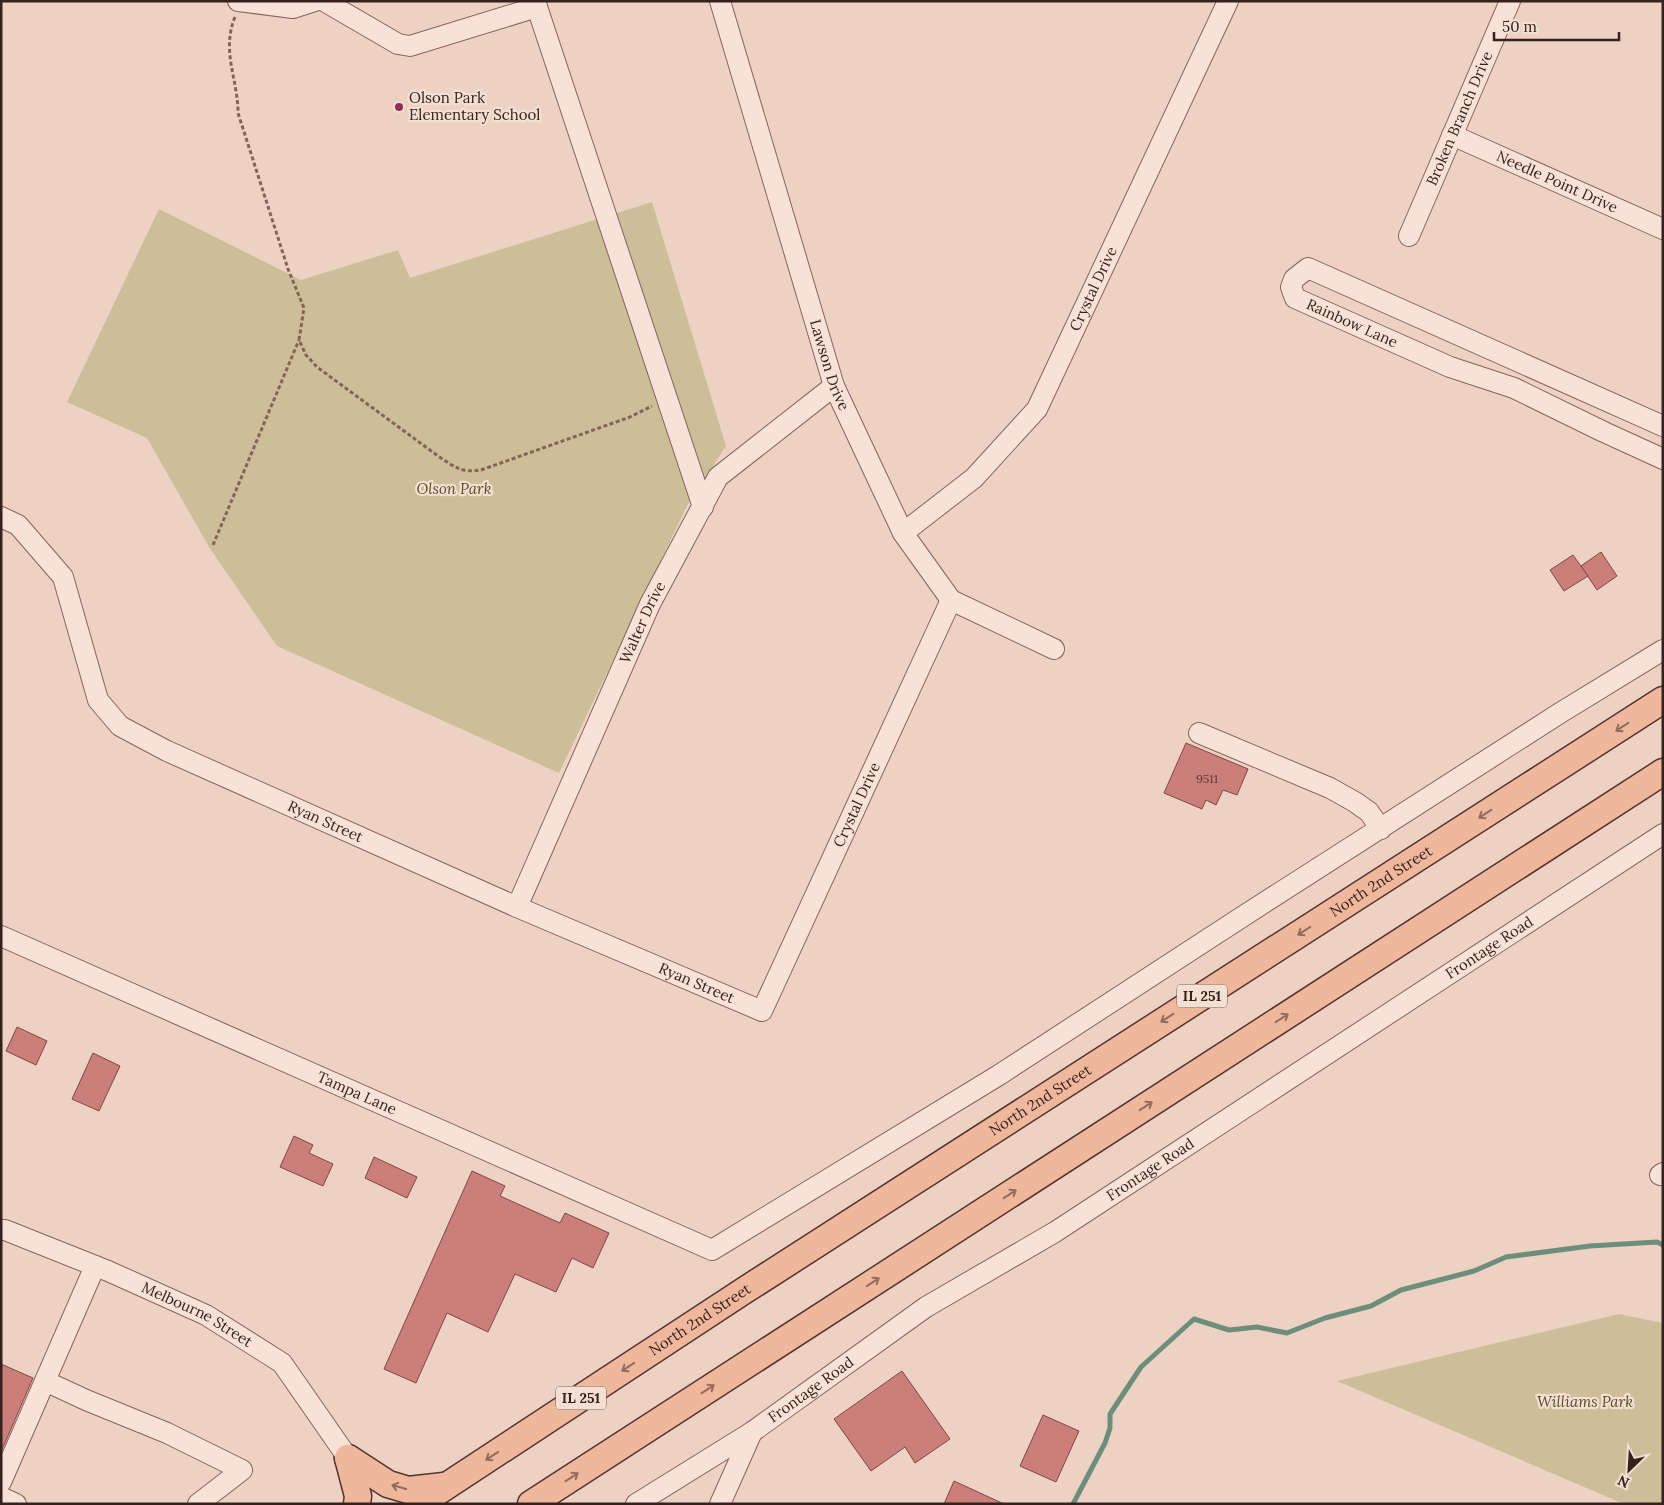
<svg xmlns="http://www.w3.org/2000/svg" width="1664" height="1505" viewBox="0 0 1664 1505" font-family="Lora,serif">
<rect width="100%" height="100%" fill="#edd2c4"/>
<g fill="#cbbe98">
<polygon points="652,202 726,446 687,506 559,773 277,646 209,547 147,438 67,402 159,209 301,280 398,250 410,278"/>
<polygon points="1619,1314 1663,1323 1663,1504 1624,1504 1337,1381"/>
</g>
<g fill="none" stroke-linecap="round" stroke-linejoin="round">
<polyline stroke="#6d8e7a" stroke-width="5" points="1073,1504 1105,1443 1110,1428 1110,1414 1141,1367 1194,1319 1229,1330 1257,1327 1287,1333 1325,1318 1371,1306 1401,1290 1474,1271 1506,1257 1590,1246 1657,1242 1663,1245"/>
</g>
<g fill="#ca7f7a" stroke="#854441">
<polygon points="1601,552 1617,576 1597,590 1581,566"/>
<polygon points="1573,555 1588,576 1564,591 1550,570"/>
<polygon points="1186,743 1248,769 1237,795 1223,790 1216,805 1206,800 1202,809 1164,793"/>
<polygon points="17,1027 47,1041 36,1065 6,1051"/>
<polygon points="93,1053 120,1066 99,1111 72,1099"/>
<polygon points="294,1136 313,1145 309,1153 333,1164 323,1186 280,1167"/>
<polygon points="374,1157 417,1177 407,1198 365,1178"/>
<polygon points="472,1171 505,1186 500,1196 560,1223 565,1213 609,1233 593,1268 572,1258 556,1292 515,1274 488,1332 447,1313 416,1383 384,1369"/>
<polygon points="1,1364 33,1378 1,1452"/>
<polygon points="902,1371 950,1439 915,1463 905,1447 871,1471 834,1419"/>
<polygon points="1043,1415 1079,1431 1056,1482 1020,1466"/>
<polygon points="954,1481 1004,1504 944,1504"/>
</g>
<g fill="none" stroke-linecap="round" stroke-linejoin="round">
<g stroke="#87625b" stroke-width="22">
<g id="minor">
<polyline points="238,1 293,8 315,1"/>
<polyline points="324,1 398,44 410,46 537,7"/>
<polyline points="535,1 703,507"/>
<path id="s1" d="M 720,1 L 834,386 L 903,533 L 951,600 L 1054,649"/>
<path id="s2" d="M 1452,135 L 1663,229"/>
<path id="s3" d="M 1409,236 L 1510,1"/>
<path id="s4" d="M 1663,426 L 1308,268 L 1294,279 L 1291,287 L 1295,298 L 1450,367 L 1514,388 L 1604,432 L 1663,459"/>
<path id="s5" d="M 1,517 L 18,525 L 63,577 L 98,700 L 120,726 L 167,751 L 517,907 L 762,1011 L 951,600"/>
<path id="s6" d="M 903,533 L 974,478 L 1037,409 L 1228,1"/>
<polyline points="1199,733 1330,788 1355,802 1369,812 1381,829"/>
<path id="s7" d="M 517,907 L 650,604 L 718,477 L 834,386"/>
<path id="s8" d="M 1,936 L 712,1250 L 999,1075 L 1245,915 L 1560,713 L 1663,650"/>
<polyline points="1660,1175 1663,1173"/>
<path id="s9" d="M 1,1230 L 5,1230 L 108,1271 L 206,1315 L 282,1363 L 348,1458"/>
<polyline points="45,1381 86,1400 167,1433 242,1470 198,1504"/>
<polyline points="1,1482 95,1266"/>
<polyline points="1,1497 16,1504"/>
<path id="s10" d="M 636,1504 L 752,1432 L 926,1307 L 1055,1232 L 1663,834"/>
<polyline points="720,1504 752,1432"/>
</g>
</g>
<g stroke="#55332f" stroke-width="29">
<g id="major">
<polyline points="348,1458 388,1484 408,1490 444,1486"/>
<polyline points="348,1458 358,1496 357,1504"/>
<path id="s11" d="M 419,1504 L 742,1292 L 1663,700"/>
<polyline points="531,1504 1663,772"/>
</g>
</g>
<g stroke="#87625b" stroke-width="3" stroke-dasharray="4 2.5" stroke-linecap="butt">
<path d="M 235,17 C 221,51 238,79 238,113 L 288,269 L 304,308 L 299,340 L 306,355 L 317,367 L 438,456 C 455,467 460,473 481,470 L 630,417 L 652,406"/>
<polyline points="213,545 299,340"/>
</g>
<use href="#minor" stroke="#f8e2d7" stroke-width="20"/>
<use href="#major" stroke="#efb79c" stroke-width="26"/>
</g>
<defs><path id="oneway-shaft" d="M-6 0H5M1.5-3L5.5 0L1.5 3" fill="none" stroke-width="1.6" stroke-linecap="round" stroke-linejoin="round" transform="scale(1.25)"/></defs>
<g stroke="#936c5d">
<use href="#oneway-shaft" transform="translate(1622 727) rotate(147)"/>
<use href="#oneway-shaft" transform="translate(1485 814) rotate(147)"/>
<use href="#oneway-shaft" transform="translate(1304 931) rotate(147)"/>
<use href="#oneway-shaft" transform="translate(1167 1018) rotate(147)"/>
<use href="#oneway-shaft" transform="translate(1282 1018) rotate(-33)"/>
<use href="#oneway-shaft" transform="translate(1146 1106) rotate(-33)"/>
<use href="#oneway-shaft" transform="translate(1010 1194) rotate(-33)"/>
<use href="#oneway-shaft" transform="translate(873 1282) rotate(-33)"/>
<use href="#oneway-shaft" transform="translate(628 1367) rotate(147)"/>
<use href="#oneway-shaft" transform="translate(708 1389) rotate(-33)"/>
<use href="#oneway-shaft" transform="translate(492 1456) rotate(147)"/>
<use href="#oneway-shaft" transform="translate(572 1477) rotate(-33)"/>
<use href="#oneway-shaft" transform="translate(399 1487) rotate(-164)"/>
</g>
<circle fill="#942c52" stroke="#f4dfd3" stroke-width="2" cx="399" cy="107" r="5"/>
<g text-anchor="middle" stroke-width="4.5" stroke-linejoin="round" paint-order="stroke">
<g font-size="12" fill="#5c3835">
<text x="1207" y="783">9511</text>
</g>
<g fill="#f4dfd3" stroke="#705a54" stroke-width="1">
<rect x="1177" y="984.5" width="50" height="23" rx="4"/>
<rect x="556" y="1386.5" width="50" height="23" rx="4"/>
</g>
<g font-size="14" font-weight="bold" fill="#37211e">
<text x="1202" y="1001">IL 251</text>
<text x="581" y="1403">IL 251</text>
</g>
<g font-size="15" fill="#37211e" stroke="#f4dfd3" text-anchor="start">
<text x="409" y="103">Olson Park<tspan x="409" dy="17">Elementary School</tspan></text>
</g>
<g font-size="15" fill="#37211e" stroke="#f4dfd3">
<text dy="5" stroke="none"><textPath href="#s3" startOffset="128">Broken Branch Drive</textPath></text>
<text dy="5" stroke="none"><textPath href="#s2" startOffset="115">Needle Point Drive</textPath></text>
<text dy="5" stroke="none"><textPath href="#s6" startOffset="316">Crystal Drive</textPath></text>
<text dy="5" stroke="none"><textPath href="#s4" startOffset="489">Rainbow Lane</textPath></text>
<text dy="5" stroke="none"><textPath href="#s1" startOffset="380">Lawson Drive</textPath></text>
<text dy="5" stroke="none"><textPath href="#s7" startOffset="311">Walter Drive</textPath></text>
<text dy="5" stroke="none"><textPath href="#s5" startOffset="1179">Crystal Drive</textPath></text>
<text dy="5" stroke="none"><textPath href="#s5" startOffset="476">Ryan Street</textPath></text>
<text dy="5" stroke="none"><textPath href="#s11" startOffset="1146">North 2nd Street</textPath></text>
<text dy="5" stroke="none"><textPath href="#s10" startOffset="1019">Frontage Road</textPath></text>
<text dy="5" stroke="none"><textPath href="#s5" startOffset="881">Ryan Street</textPath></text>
<text dy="5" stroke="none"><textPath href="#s8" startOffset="389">Tampa Lane</textPath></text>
<text dy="5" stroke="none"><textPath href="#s11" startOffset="741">North 2nd Street</textPath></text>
<text dy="5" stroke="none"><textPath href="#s10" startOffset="614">Frontage Road</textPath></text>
<text dy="5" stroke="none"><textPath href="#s9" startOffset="214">Melbourne Street</textPath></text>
<text dy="5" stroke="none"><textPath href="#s11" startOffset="336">North 2nd Street</textPath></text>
<text dy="5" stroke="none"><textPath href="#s10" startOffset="209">Frontage Road</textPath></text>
</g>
<g font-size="15" font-style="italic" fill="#534e25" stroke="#f4dfd3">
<text x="454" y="494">Olson Park</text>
<text x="1585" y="1407">Williams Park</text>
</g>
</g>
<rect width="1664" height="1505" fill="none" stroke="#37211e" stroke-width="5"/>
<g transform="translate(1629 1470) rotate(205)" stroke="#f4dfd3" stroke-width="4" paint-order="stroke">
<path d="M0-4L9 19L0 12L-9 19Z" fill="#37211e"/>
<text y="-8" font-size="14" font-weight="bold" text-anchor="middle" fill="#37211e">N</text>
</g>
<path d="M1494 32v8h125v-8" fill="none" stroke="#37211e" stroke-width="2.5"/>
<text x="1502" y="32" font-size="15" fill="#37211e" stroke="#f4dfd3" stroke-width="4" paint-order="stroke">50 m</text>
</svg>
